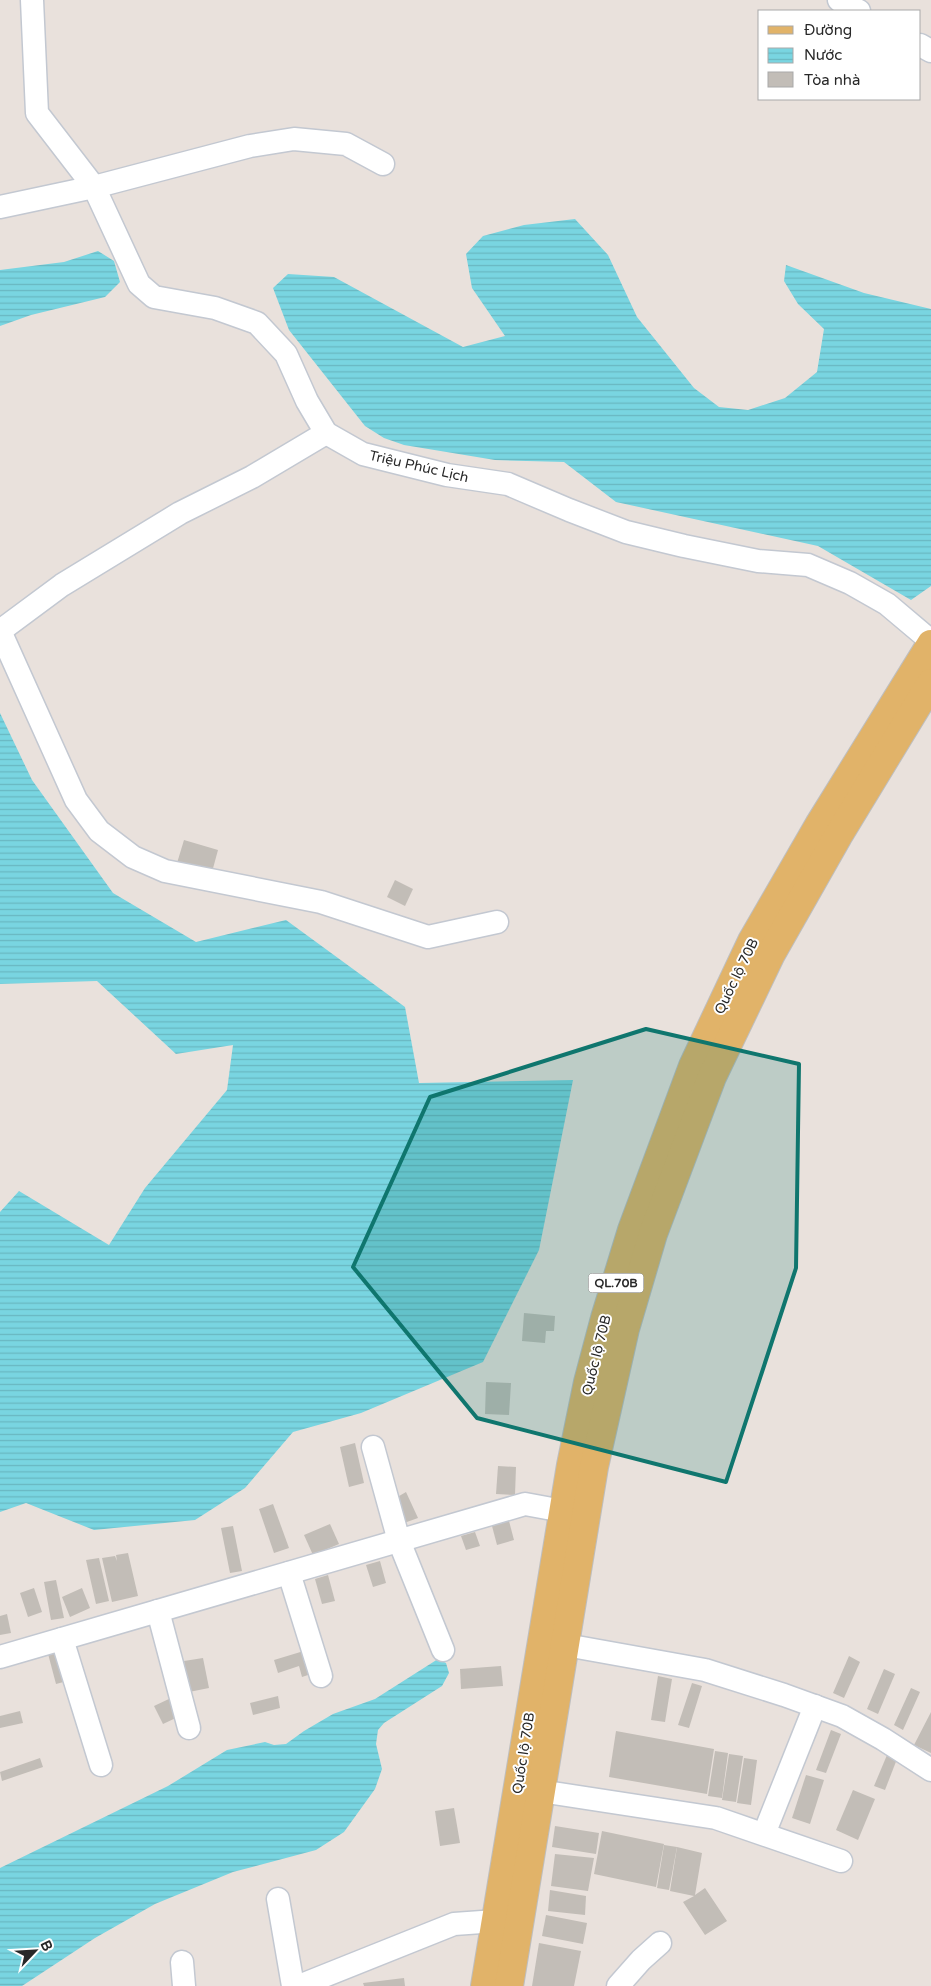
<svg xmlns="http://www.w3.org/2000/svg" width="931" height="1986" viewBox="0 0 931 1986" font-family="'Varela Round',sans-serif">
<defs>
<pattern id="water-rules" width="6" height="5" patternUnits="userSpaceOnUse" patternTransform="scale(1.25)"><rect width="6" height="5" fill="#79d5e1"/><path d="M0 2.5h6" fill="none" stroke="#69b7c1"/></pattern>
</defs>
<rect width="100%" height="100%" fill="#e9e1dc"/>
<g fill="url(#water-rules)">
<polygon points="575,219 608,255 637,317 694,388 719,407 748,410 785,398 817,372 824,329 798,304 784,281 786,265 864,293 931,309 931,586 911,600 818,546 616,502 564,462 495,460 404,445 384,438 365,426 289,330 273,288 288,274 334,277 463,347 505,336 472,288 466,254 483,236 524,225"/>
<polygon points="98,251 114,261 120,282 105,297 31,315 0,326 0,270 64,262"/>
<polygon points="0,713 32,780 113,893 196,942 286,920 405,1007 419,1083 573,1080 539,1250 483,1362 361,1413 293,1432 245,1488 195,1520 94,1530 26,1503 0,1512 0,1212 19,1191 109,1245 145,1188 227,1090 233,1045 176,1054 97,981 0,984"/>
<polygon points="438,1659 446,1663 449,1673 442,1686 384,1723 378,1730 376,1744 382,1769 375,1789 344,1832 316,1850 233,1872 155,1904 95,1938 22,1986 0,1986 0,1868 168,1786 227,1750 265,1742 274,1745 286,1744 304,1731 333,1714 375,1699"/>
</g>
<g fill="#c2bdb7">
<polygon points="184,840 218,850 209,883 174,873"/>
<polygon points="395,880 413,889 405,906 387,897"/>
<polygon points="524,1313 555,1316 554,1331 546,1331 545,1343 522,1341"/>
<polygon points="486,1382 511,1383 509,1415 485,1414"/>
<polygon points="355,1443 364,1483 349,1487 340,1447"/>
<polygon points="498,1466 516,1467 515,1495 496,1494"/>
<polygon points="406,1492 418,1518 404,1523 394,1499"/>
<polygon points="273,1504 289,1548 274,1553 259,1509"/>
<polygon points="509,1521 514,1540 497,1545 492,1526"/>
<polygon points="330,1524 339,1544 313,1555 304,1535"/>
<polygon points="233,1526 242,1571 230,1573 221,1528"/>
<polygon points="475,1532 480,1546 466,1550 461,1536"/>
<polygon points="128,1553 138,1596 112,1602 102,1558 115,1556 117,1561 116,1555"/>
<polygon points="99,1558 109,1601 96,1604 86,1560"/>
<polygon points="380,1561 386,1583 373,1587 366,1565"/>
<polygon points="328,1575 335,1601 322,1604 315,1579"/>
<polygon points="56,1580 64,1618 51,1620 44,1582"/>
<polygon points="34,1588 42,1612 28,1617 20,1593"/>
<polygon points="82,1588 90,1608 70,1617 62,1597"/>
<polygon points="7,1614 11,1633 0,1635 0,1616"/>
<polygon points="62,1645 71,1680 56,1684 47,1650"/>
<polygon points="307,1650 314,1673 302,1677 299,1666 278,1673 274,1660"/>
<polygon points="849,1656 860,1662 844,1698 833,1693"/>
<polygon points="203,1658 209,1688 189,1692 184,1661"/>
<polygon points="501,1666 503,1686 461,1689 460,1669"/>
<polygon points="884,1669 895,1674 878,1714 867,1709"/>
<polygon points="658,1676 672,1679 665,1722 651,1720"/>
<polygon points="692,1683 702,1686 689,1728 678,1725"/>
<polygon points="911,1688 920,1692 903,1730 894,1725"/>
<polygon points="278,1696 280,1708 253,1715 250,1703"/>
<polygon points="171,1698 180,1716 163,1724 154,1706"/>
<polygon points="20,1711 23,1723 0,1728 0,1716"/>
<polygon points="931,1712 931,1753 914,1745"/>
<polygon points="831,1730 841,1734 826,1773 816,1770"/>
<polygon points="616,1731 714,1749 707,1794 609,1777"/>
<polygon points="715,1751 728,1753 722,1798 708,1796"/>
<polygon points="729,1754 743,1756 736,1802 722,1800"/>
<polygon points="887,1755 897,1759 885,1790 874,1786"/>
<polygon points="40,1758 43,1767 2,1781 0,1772"/>
<polygon points="744,1758 757,1760 751,1805 737,1803"/>
<polygon points="806,1775 824,1780 810,1824 792,1818"/>
<polygon points="853,1790 875,1799 858,1840 836,1830"/>
<polygon points="454,1808 460,1843 440,1846 435,1811"/>
<polygon points="555,1826 599,1833 596,1854 552,1847"/>
<polygon points="602,1831 664,1844 656,1887 594,1874"/>
<polygon points="664,1845 677,1847 669,1890 657,1888"/>
<polygon points="677,1847 702,1853 695,1895 705,1888 727,1921 705,1935 683,1902 694,1896 670,1891"/>
<polygon points="555,1854 594,1858 588,1891 551,1886"/>
<polygon points="550,1890 586,1896 585,1915 548,1911"/>
<polygon points="546,1915 587,1923 583,1944 542,1936"/>
<polygon points="539,1943 581,1951 574,1986 532,1986"/>
<polygon points="404,1978 405,1986 364,1986 363,1983"/>
</g>
<g fill="none" stroke-linecap="round" stroke-linejoin="round">
<g stroke="#c3c8d1" stroke-width="25">
<g id="minor">
<polyline points="32,0 37,113 94,187 139,284 154,297 215,308 257,323 286,354 307,401 326,433 363,454 447,475 508,484 569,510 626,532 684,546 758,561 808,565 850,583 887,604 931,641"/>
<polyline points="839,0 859,11"/>
<polyline points="920,45 931,51"/>
<polyline points="0,207 94,187 250,146 294,139 346,144 383,164"/>
<polyline points="0,631 76,800 99,831 133,857 165,871 321,902 428,937 497,922"/>
<polyline points="0,631 62,585 180,513 252,477 326,433"/>
<polyline points="373,1447 399,1541 443,1650"/>
<polyline points="289,1573 321,1676"/>
<polyline points="158,1611 189,1728"/>
<polyline points="62,1639 101,1765"/>
<polyline points="549,1642 705,1670 784,1695 842,1716 883,1739 931,1770"/>
<polyline points="0,1657 525,1504 563,1511"/>
<polyline points="540,1791 716,1818 841,1861"/>
<polyline points="764,1834 815,1706"/>
<polyline points="278,1899 293,1986"/>
<polyline points="182,1962 184,1986"/>
<polyline points="299,1986 454,1924 496,1921"/>
<polyline points="618,1986 641,1960 660,1943"/>
</g>
</g>
<g stroke="#bebebe" stroke-width="30">
<g id="major">
<polyline points="485,1986 571,1465 588,1382 605,1318 632,1230 693,1066 752,941 819,825 931,644"/>
<polyline points="509,1986 594,1467 625,1329 653,1234 712,1077 771,954 838,836 931,683"/>
</g>
</g>
<use href="#minor" stroke="#fff" stroke-width="22"/>
<use href="#major" stroke="#e1b369" stroke-width="28"/>
</g>
<path fill="#0f766e" fill-opacity="0.2" stroke="#0f766e" stroke-width="4" stroke-linejoin="round" d="M 646,1029 L 799,1064 L 796,1268 L 726,1482 L 477,1418 L 353,1267 L 430,1097 Z"/>
<g text-anchor="middle" stroke-width="4" stroke-linejoin="round" paint-order="stroke">
<rect fill="#fff" stroke="#686868" stroke-width="1" x="588.5" y="1273.5" width="55" height="19" rx="4"/>
<g font-size="12" font-weight="bold" fill="#282828">
<text x="616" y="1287">QL.70B</text>
</g>
<g font-size="14" fill="#282828" stroke="#fff">
<text transform="translate(419 466) rotate(13)" y="5">Triệu Phúc Lịch</text>
<text transform="translate(736 976) rotate(-64)" y="5">Quốc lộ 70B</text>
<text transform="translate(596 1355) rotate(-76)" y="5">Quốc lộ 70B</text>
<text transform="translate(523 1753) rotate(-81)" y="5">Quốc lộ 70B</text>
</g>
</g>
<rect x="758" y="10" width="162" height="90" fill="#ffffff" stroke="#a9a9a9"/>
<rect x="768" y="26" width="25" height="8" fill="#e1b369" stroke="#a9a9a9"/>
<text x="804" y="35" font-size="15" fill="#282828">Đường</text>
<rect x="768" y="48" width="25" height="15" fill="url(#water-rules)" stroke="#a9a9a9"/>
<text x="804" y="60" font-size="15" fill="#282828">Nước</text>
<rect x="768" y="72" width="25" height="15" fill="#c2bdb7" stroke="#a9a9a9"/>
<text x="804" y="85" font-size="15" fill="#282828">Tòa nhà</text>
<g transform="translate(35 1951) rotate(65)" stroke="#ffffff" stroke-width="4" paint-order="stroke">
<path d="M0-4L9 19L0 12L-9 19Z" fill="#282828"/>
<text y="-8" font-size="14" font-weight="bold" text-anchor="middle" fill="#282828">B</text>
</g>
</svg>
